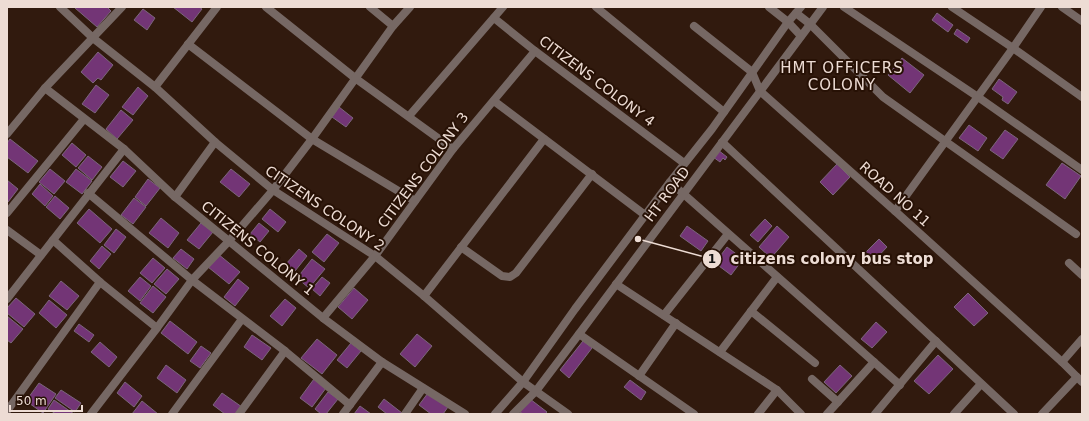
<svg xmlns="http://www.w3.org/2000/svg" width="1089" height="421" viewBox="0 0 1089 421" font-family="'DejaVu Sans',sans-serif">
<rect width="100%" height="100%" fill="#311a0e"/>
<g fill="#733576" stroke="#7b667b">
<polygon points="75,7 107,7 111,11 97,27 75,8"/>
<polygon points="173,7 199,7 202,9 192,22"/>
<polygon points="143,9 155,18 147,30 134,20"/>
<polygon points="937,13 953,25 948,32 932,20"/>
<polygon points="957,29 970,38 967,43 954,34"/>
<polygon points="98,52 113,65 101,80 98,78 93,83 81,72"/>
<polygon points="902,58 924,75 910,93 888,75"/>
<polygon points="999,79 1017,92 1008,104 1002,100 1003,97 992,89"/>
<polygon points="96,85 109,95 95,113 82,104"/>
<polygon points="138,87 148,96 133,115 122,107"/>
<polygon points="339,107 353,118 346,127 332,117"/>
<polygon points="121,110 133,120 117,139 106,129"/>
<polygon points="969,125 987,138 978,151 959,138"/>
<polygon points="1005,130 1018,139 1003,159 990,150"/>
<polygon points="10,139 38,161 28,173 7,157 7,143"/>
<polygon points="72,143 86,155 76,167 62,155"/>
<polygon points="718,150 727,157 725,160 723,158 720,162 713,157"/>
<polygon points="88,156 102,167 92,180 78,168"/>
<polygon points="123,161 136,171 123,187 110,177"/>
<polygon points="1062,163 1081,176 1065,199 1046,185"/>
<polygon points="837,164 850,177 833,195 820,182"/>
<polygon points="50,169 65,181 54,194 39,182"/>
<polygon points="76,169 92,181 82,194 66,182"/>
<polygon points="231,169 250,184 239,197 220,182"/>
<polygon points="148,179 160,188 146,206 135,197"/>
<polygon points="7,180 18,189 8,202 7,201"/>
<polygon points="40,184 53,196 45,206 32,194"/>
<polygon points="55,196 69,208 60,219 46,207"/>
<polygon points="134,198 146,207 133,224 121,215"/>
<polygon points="89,209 112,229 100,243 77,223"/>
<polygon points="270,209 286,222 278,232 262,219"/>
<polygon points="161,218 179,233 168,248 149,233"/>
<polygon points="765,219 772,226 758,242 750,235"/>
<polygon points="201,223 213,232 199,249 187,240"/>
<polygon points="259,223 269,231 260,242 250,234"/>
<polygon points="687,226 708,241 701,251 680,236"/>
<polygon points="777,226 789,237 771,258 759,247"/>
<polygon points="116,229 126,237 114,253 104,245"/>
<polygon points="327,234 339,243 324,262 312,252"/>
<polygon points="879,239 887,247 870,265 861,257"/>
<polygon points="102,246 111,254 99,269 90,261"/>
<polygon points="727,247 743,259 731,275 715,263"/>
<polygon points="181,249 194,259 187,269 173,258"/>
<polygon points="299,249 307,256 295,271 286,264"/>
<polygon points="218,254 240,272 229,284 208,267"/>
<polygon points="153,258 165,268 152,283 140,273"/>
<polygon points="312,259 325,269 309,288 297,278"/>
<polygon points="167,269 179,279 166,294 154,284"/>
<polygon points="140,277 151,286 140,301 128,291"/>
<polygon points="322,277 330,283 320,296 312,289"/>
<polygon points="238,279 249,288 235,306 224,297"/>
<polygon points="61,281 79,296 67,310 49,296"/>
<polygon points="153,286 166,297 153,313 140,303"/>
<polygon points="354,288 368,300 352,319 338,307"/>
<polygon points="968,293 988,313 974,326 954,307"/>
<polygon points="16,298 35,314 24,327 7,313 7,308"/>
<polygon points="285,299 296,308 282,326 270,316"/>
<polygon points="49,300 67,315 56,328 39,313"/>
<polygon points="7,316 23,329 11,343 7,340"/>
<polygon points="170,321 197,342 188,354 161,333"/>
<polygon points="876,322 887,332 872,348 861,339"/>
<polygon points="79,324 94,335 89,342 74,331"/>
<polygon points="417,334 432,346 415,367 400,354"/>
<polygon points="252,335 271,348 262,360 244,347"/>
<polygon points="317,339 337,355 322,374 301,358"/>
<polygon points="583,341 592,348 569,378 560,370"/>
<polygon points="100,342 117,357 109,367 91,352"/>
<polygon points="351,343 361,351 347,368 337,360"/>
<polygon points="201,346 211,353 200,368 190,361"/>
<polygon points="938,355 953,369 929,394 914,381"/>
<polygon points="166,365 186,380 177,393 157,378"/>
<polygon points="840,365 852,376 836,393 824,382"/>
<polygon points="314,379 326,388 312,407 300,398"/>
<polygon points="630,380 646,392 641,400 624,387"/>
<polygon points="125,382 142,396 134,407 117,393"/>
<polygon points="39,383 56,394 43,413 26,401"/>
<polygon points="61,390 81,403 75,412 55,398"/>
<polygon points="328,392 338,399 326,414 321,414 315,409"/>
<polygon points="222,393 242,407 237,414 225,414 213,405"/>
<polygon points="428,393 448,407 443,414 431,414 419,405"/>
<polygon points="384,399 402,413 401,414 387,414 378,407"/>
<polygon points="530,399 547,412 545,414 523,414 520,412"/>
<polygon points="54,400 74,414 56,414 48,409"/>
<polygon points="142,401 158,414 132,414"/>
<polygon points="360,406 371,414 354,414"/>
</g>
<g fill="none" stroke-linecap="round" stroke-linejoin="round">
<g stroke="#766864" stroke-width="8">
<polyline points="60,7 93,38 155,87 215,142 273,190 375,256 424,296 523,382 568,414"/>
<polyline points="266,7 355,78 453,149"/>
<polyline points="370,7 393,26"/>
<polyline points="596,7 724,112"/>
<polyline points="769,7 788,22 801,36"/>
<polyline points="844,7 978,97 1082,170"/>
<polyline points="952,7 1013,48 1082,97"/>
<polyline points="1062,7 1082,21"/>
<polyline points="796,13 810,24 883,97 1076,234"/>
<polyline points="494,18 535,51 684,163"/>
<polyline points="694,26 752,72 760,91 895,211 1062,362 1082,382"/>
<polyline points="188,44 312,139 415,201"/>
<polyline points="155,87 217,7"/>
<polyline points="45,88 124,149 175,197 323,318 382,362 465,414"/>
<polyline points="494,101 645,215"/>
<polyline points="409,116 503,7"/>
<polyline points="7,134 45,88 122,7"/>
<polyline points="722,142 1014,414"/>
<polyline points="670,182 900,385"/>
<polyline points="88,193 192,280 285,351 350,405"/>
<polyline points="175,197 215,142"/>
<polyline points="895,211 1013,48 1041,7"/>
<polyline points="7,213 84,119"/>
<polyline points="7,230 41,255"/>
<polyline points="53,240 100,282 157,328"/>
<polyline points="461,247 502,276 510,277 516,273 592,174"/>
<polyline points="1069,263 1082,275"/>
<polyline points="616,284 777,390 801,414"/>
<polyline points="424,296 544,139"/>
<polyline points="7,299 124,149"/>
<polyline points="751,311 815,363"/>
<polyline points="664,315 728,234"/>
<polyline points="323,318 375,256 453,149 535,51"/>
<polyline points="579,334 694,414"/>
<polyline points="720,352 777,277"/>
<polyline points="1062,362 1082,339"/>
<polyline points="639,376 676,323"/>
<polyline points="812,379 838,402"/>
<polyline points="7,411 100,282"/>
<polyline points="91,414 157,328 192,280 229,241 273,190 312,139 393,26 410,7"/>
<polyline points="172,414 242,319"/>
<polyline points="239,414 285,351"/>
<polyline points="343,414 382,362"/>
<polyline points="405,414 423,388"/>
<polyline points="758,414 777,390"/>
<polyline points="827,414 874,362"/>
<polyline points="875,414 936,341"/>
<polyline points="954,414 981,384"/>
<polyline points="1042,414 1077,377"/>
</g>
<g stroke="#766864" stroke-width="8">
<polyline points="495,414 523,382 575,309 670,182 712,129 788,22 801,7"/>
<polyline points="513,414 536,391 579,334 823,7"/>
</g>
</g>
<g text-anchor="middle" stroke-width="4" stroke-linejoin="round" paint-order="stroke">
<g font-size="14" fill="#eddcd4" stroke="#271105">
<text transform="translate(597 81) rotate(37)" y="5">CITIZENS COLONY 4</text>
<text transform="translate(423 170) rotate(-53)" y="5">CITIZENS COLONY 3</text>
<text transform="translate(667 194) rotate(-53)" y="5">HT ROAD</text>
<text transform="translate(895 194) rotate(42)" y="5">ROAD NO 11</text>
<text transform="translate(325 208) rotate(34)" y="5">CITIZENS COLONY 2</text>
<text transform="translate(258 248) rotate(39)" y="5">CITIZENS COLONY 1</text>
</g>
<g font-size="15" letter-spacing="1" fill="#eddcd4" stroke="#271105">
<text x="842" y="73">HMT OFFICERS<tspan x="842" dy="17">COLONY</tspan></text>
</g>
</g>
<path fill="none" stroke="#eddcd4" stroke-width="1.5" d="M638 239L712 259"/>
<g fill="#eddcd4" stroke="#271105" stroke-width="1.5">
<circle cx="638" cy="239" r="4"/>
<circle cx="712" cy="259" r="10"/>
</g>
<g font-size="12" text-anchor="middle" font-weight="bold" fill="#111">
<text x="712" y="263">1</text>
</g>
<g font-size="15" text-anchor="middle" font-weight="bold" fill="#eddcd4" stroke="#271105" stroke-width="4" stroke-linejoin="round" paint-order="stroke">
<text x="832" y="264">citizens colony bus stop</text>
</g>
<rect width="1089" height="421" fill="none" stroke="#eddcd4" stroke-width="16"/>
<path d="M10 405v6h72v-6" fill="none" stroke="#eddcd4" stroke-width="2"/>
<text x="16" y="405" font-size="12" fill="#eddcd4" stroke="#271105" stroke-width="3" paint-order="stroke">50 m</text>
</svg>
